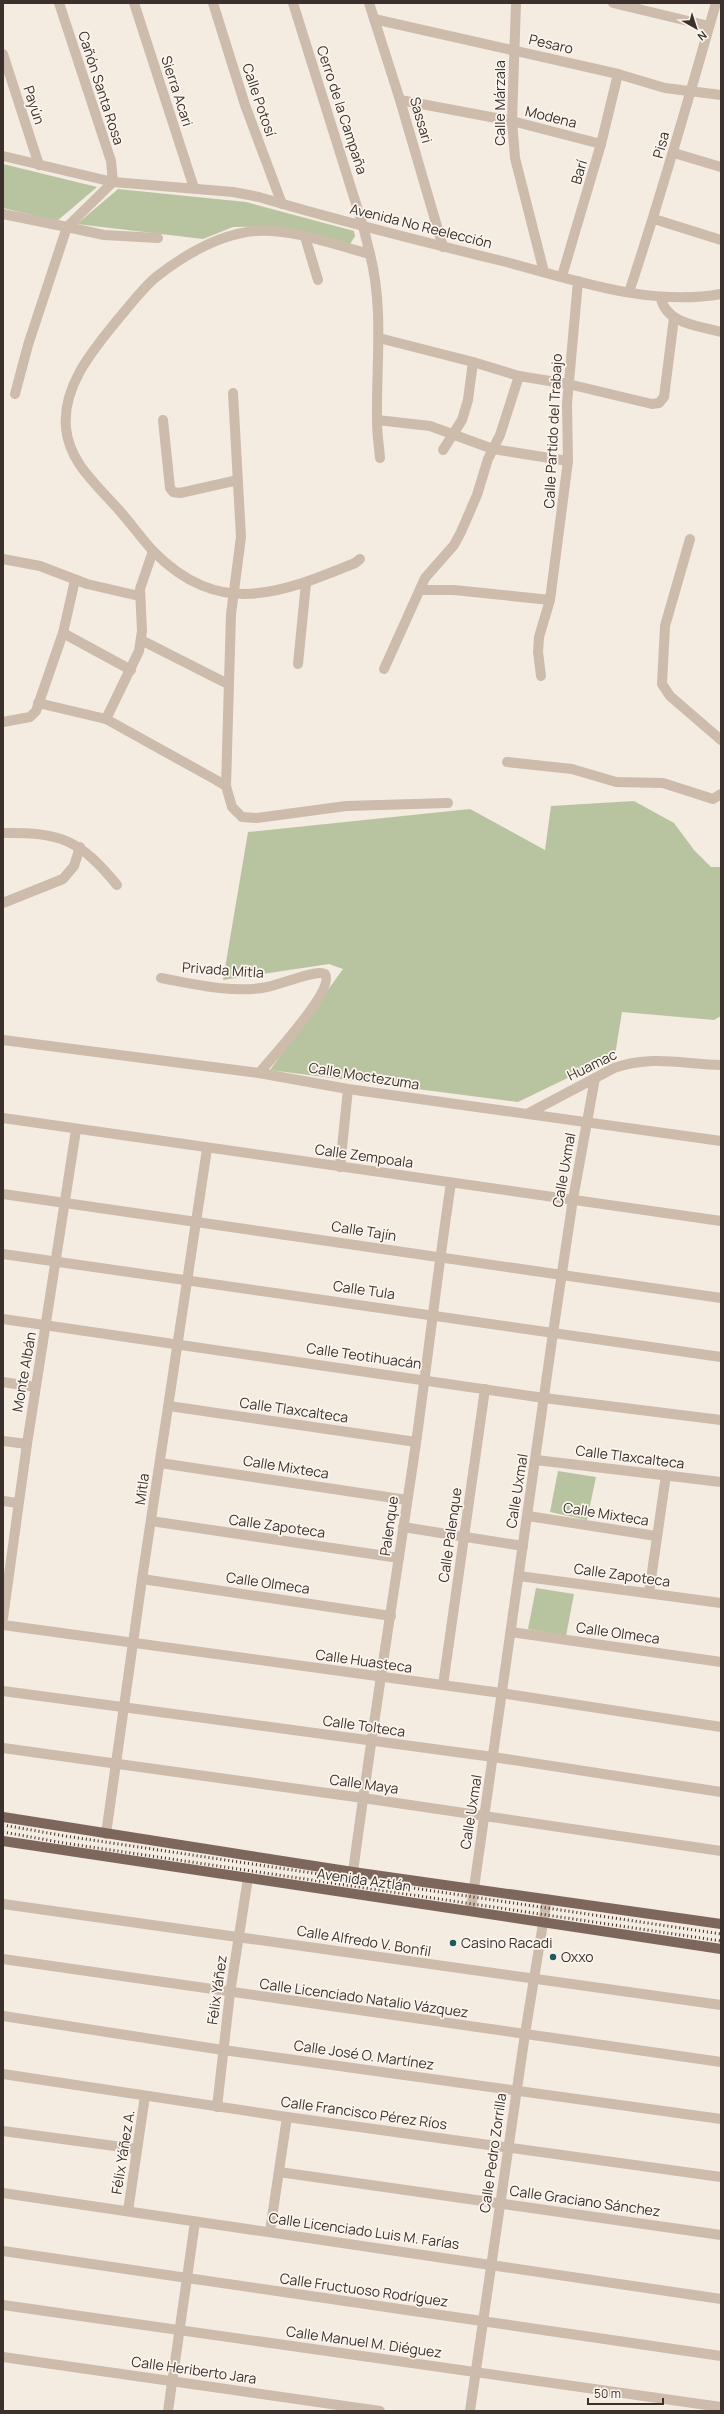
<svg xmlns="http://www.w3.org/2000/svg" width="724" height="2414" viewBox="0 0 724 2414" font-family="Manrope,sans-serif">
<rect width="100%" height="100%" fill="#f4ebe1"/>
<g fill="#b8c4a0">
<polygon points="3,164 97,187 57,221 3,208"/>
<polygon points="118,189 246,202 354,231 355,236 350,244 270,226 233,227 203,239 77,224"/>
<polygon points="634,801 674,823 694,850 711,867 721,867 721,1016 714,1020 622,1012 615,1055 518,1102 270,1070 343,969 329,964 223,980 248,832 470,809 545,850 551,806"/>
<polygon points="558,1471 596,1477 587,1520 550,1512"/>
<polygon points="536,1588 574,1594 566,1636 528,1629"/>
</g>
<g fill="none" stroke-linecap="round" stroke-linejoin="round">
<g stroke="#cdbbac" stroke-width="10">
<polyline points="59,3 111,161 113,182"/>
<polyline points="134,3 194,188"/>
<polyline points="213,3 245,105 282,204"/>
<path d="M 293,3 L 363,226 L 370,254 C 333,245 293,228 255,231 C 220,234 183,256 156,277 C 142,289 131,304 119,318 C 94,349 62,385 66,428 C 69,462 96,484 118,509 C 130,522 141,538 153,551 C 219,618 279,594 355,563 L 360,559"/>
<polyline points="369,3 400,100 443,247"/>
<polyline points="516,3 512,121 515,158 544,272"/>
<polyline points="613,3 709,26"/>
<polyline points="374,19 618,74 665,88 721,95"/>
<polyline points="3,54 39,165"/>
<polyline points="400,100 512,121 601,144"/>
<polyline points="674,153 721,167"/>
<path d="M 3,156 L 113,182 L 233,192 L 259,197 C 339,221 420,241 502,261 C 573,279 647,307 721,294"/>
<polyline points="3,214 67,227 113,182"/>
<polyline points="654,219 721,240"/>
<polyline points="305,237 318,280"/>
<path d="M 370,254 C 384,309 376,365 377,421 C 377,434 379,446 380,458"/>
<polyline points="562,276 601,144 618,74"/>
<path d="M 629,292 C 661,197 688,100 716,3"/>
<path d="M 661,298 C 666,324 700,326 721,332"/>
<polyline points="379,338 473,362 519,376 568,384 652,404 659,403 664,397 674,318"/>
<polyline points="15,394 28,345 67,227 104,235 158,238"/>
<polyline points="163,420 170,488 173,492 180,493 238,480"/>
<polyline points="377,420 430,426 493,449 568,461"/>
<polyline points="443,450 462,420 468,400 473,362"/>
<polyline points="690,539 665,626 662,684 670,696 721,740"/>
<polyline points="3,559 40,566 87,584 139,596"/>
<polyline points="420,590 454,590 550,600"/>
<polyline points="63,633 131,670"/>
<polyline points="141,640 228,684"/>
<polyline points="298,664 306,583"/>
<polyline points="384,669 425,578 454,545 461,532 477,495 488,459 500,435 519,376"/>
<polyline points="541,676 538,652 539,637 550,600 568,461 567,404 578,281"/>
<polyline points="38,703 106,719 216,780 226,786 232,807 242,817 257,818 346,806 448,803"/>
<polyline points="106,719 139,651 142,631 140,589 153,551"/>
<polyline points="3,722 30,717 36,711 63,633 75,580"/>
<polyline points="507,762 572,769 616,782 663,783 713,799 721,794"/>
<polyline points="226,786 231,614 241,537 233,393"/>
<path d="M 3,833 C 61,832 80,840 117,885"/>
<polyline points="3,903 63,879 74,866 80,847"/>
<path d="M 161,978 C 194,984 233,994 267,987 C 280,985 316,969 325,974 C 335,989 271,1059 259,1073"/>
<polyline points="3,1040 259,1073 348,1089 721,1141"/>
<path d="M 529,1113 L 614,1068 C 652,1055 682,1064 721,1065"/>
<polyline points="3,1118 721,1221"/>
<polyline points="340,1167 348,1089"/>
<polyline points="3,1194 721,1298"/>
<polyline points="3,1254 721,1357"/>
<polyline points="3,1319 544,1398 721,1420"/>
<polyline points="3,1382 35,1387"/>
<polyline points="169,1406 416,1442"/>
<polyline points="3,1441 27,1444"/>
<polyline points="536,1460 721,1482"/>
<polyline points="160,1463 407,1500"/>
<polyline points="3,1501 18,1503"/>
<polyline points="528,1516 656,1536"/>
<polyline points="151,1521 399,1558"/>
<polyline points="403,1527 523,1546"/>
<polyline points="519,1576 721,1603"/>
<polyline points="142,1579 391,1616"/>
<polyline points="649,1593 666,1475"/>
<polyline points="3,1618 27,1444 76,1130"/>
<polyline points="3,1625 501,1693 721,1727"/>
<polyline points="511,1632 721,1662"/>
<polyline points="443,1685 485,1389"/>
<polyline points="3,1691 493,1757 721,1792"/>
<polyline points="3,1748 363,1798 721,1851"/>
<polyline points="106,1834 142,1579 207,1149"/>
<path d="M 353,1872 C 372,1729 395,1586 416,1443 C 428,1356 438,1269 451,1183"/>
<polyline points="3,1904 721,2005"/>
<polyline points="471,1909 553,1333 573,1199 595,1078"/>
<polyline points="3,1959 721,2062"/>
<polyline points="3,2016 223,2050 721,2119"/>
<polyline points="3,2074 287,2117 721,2177"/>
<polyline points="217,2107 230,1993 248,1878"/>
<polyline points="3,2131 137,2149"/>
<polyline points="279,2172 721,2235"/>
<polyline points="3,2193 721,2299"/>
<polyline points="128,2211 145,2096"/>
<polyline points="270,2231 287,2117"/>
<polyline points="3,2251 721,2356"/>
<polyline points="3,2305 721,2407"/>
<polyline points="3,2357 380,2411"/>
<polyline points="168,2411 195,2222"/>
<polyline points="470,2411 525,2034 547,1899"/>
</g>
<g stroke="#7d675c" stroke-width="10">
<polyline points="3,1817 353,1872 721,1924"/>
<polyline points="3,1841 721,1949"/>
</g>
<g stroke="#3b302b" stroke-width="3" stroke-dasharray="1 3" stroke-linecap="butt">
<polyline points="3,1825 65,1836 721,1934"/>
<polyline points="3,1832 64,1843 721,1941"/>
</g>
</g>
<g fill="#1f5a5e" stroke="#fbf5ee" stroke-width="1.5">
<circle cx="453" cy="1943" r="4"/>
<circle cx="553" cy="1957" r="4"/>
</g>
<g text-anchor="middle" stroke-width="3.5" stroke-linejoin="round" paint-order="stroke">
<g font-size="14" fill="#3b302b" stroke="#fbf5ee">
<text transform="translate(551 44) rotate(13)" y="5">Pesaro</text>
<text transform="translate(101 88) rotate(72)" y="5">Cañón Santa Rosa</text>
<text transform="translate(177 91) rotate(72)" y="5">Sierra Acari</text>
<text transform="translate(259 100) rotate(71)" y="5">Calle Potosí</text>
<text transform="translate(500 103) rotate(-90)" y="5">Calle Márzala</text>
<text transform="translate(34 105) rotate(72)" y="5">Payún</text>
<text transform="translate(342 110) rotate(72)" y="5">Cerro de la Campaña</text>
<text transform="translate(551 117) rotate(14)" y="5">Modena</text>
<text transform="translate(421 120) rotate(74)" y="5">Sassari</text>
<text transform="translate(661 145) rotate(-75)" y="5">Pisa</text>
<text transform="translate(579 172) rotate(-74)" y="5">Barí</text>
<text transform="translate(421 226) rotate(14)" y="5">Avenida No Reelección</text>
<text transform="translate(553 431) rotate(-87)" y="5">Calle Partido del Trabajo</text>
<text transform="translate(223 970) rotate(4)" y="5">Privada Mitla</text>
<text transform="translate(592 1065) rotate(-26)" y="5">Huamac</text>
<text transform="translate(364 1076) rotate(9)" y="5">Calle Moctezuma</text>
<text transform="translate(364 1156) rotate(8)" y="5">Calle Zempoala</text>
<text transform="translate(564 1170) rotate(-80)" y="5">Calle Uxmal</text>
<text transform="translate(364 1231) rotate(9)" y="5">Calle Tajín</text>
<text transform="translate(364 1290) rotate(8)" y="5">Calle Tula</text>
<text transform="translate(364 1356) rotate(8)" y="5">Calle Teotihuacán</text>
<text transform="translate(24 1372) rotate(-80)" y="5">Monte Albán</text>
<text transform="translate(294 1410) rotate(8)" y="5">Calle Tlaxcalteca</text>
<text transform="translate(630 1457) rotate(7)" y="5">Calle Tlaxcalteca</text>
<text transform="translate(286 1467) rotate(9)" y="5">Calle Mixteca</text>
<text transform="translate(142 1489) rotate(-82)" y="5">Mitla</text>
<text transform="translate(517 1491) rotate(-81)" y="5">Calle Uxmal</text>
<text transform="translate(606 1514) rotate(9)" y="5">Calle Mixteca</text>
<text transform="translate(277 1526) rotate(8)" y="5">Calle Zapoteca</text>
<text transform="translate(389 1526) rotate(-82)" y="5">Palenque</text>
<text transform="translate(450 1535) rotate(-82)" y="5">Calle Palenque</text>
<text transform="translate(622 1575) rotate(8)" y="5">Calle Zapoteca</text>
<text transform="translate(268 1583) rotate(8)" y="5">Calle Olmeca</text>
<text transform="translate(618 1633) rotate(8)" y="5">Calle Olmeca</text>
<text transform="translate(364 1661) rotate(8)" y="5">Calle Huasteca</text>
<text transform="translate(364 1726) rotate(8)" y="5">Calle Tolteca</text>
<text transform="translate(364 1784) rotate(8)" y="5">Calle Maya</text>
<text transform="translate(471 1812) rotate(-81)" y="5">Calle Uxmal</text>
<text transform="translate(364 1880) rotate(8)" y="5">Avenida Aztlán</text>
<text transform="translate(364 1941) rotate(9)" y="5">Calle Alfredo V. Bonfil</text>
<text transform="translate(217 1990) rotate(-82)" y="5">Félix Yáñez</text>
<text transform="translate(364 1998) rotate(8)" y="5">Calle Licenciado Natalio Vázquez</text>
<text transform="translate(364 2055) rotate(8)" y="5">Calle José O. Martínez</text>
<text transform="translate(364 2113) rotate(8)" y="5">Calle Francisco Pérez Ríos</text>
<text transform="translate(123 2152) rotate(-81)" y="5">Félix Yáñez A.</text>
<text transform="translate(493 2153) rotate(-82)" y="5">Calle Pedro Zorrilla</text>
<text transform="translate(585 2201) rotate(8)" y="5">Calle Graciano Sánchez</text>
<text transform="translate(364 2231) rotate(8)" y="5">Calle Licenciado Luis M. Farías</text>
<text transform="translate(364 2290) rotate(8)" y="5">Calle Fructuoso Rodríguez</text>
<text transform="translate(364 2342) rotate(8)" y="5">Calle Manuel M. Diéguez</text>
<text transform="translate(194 2370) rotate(8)" y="5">Calle Heriberto Jara</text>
</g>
<g font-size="14" fill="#3b302b" stroke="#fbf5ee" text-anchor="start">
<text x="461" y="1948">Casino Racadi</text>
<text x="561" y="1962">Oxxo</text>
</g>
</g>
<rect width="724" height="2414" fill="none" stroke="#3b302b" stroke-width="8"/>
<g transform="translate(696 28) rotate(141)" stroke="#fbf5ee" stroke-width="3" paint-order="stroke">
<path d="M0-3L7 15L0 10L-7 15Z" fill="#3b302b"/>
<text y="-6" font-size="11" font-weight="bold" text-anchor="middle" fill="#3b302b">N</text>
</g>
<path d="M588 2398v6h75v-6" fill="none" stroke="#3b302b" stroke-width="2"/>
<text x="594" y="2398" font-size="12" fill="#3b302b" stroke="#fbf5ee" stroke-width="3" paint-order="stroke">50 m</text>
</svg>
